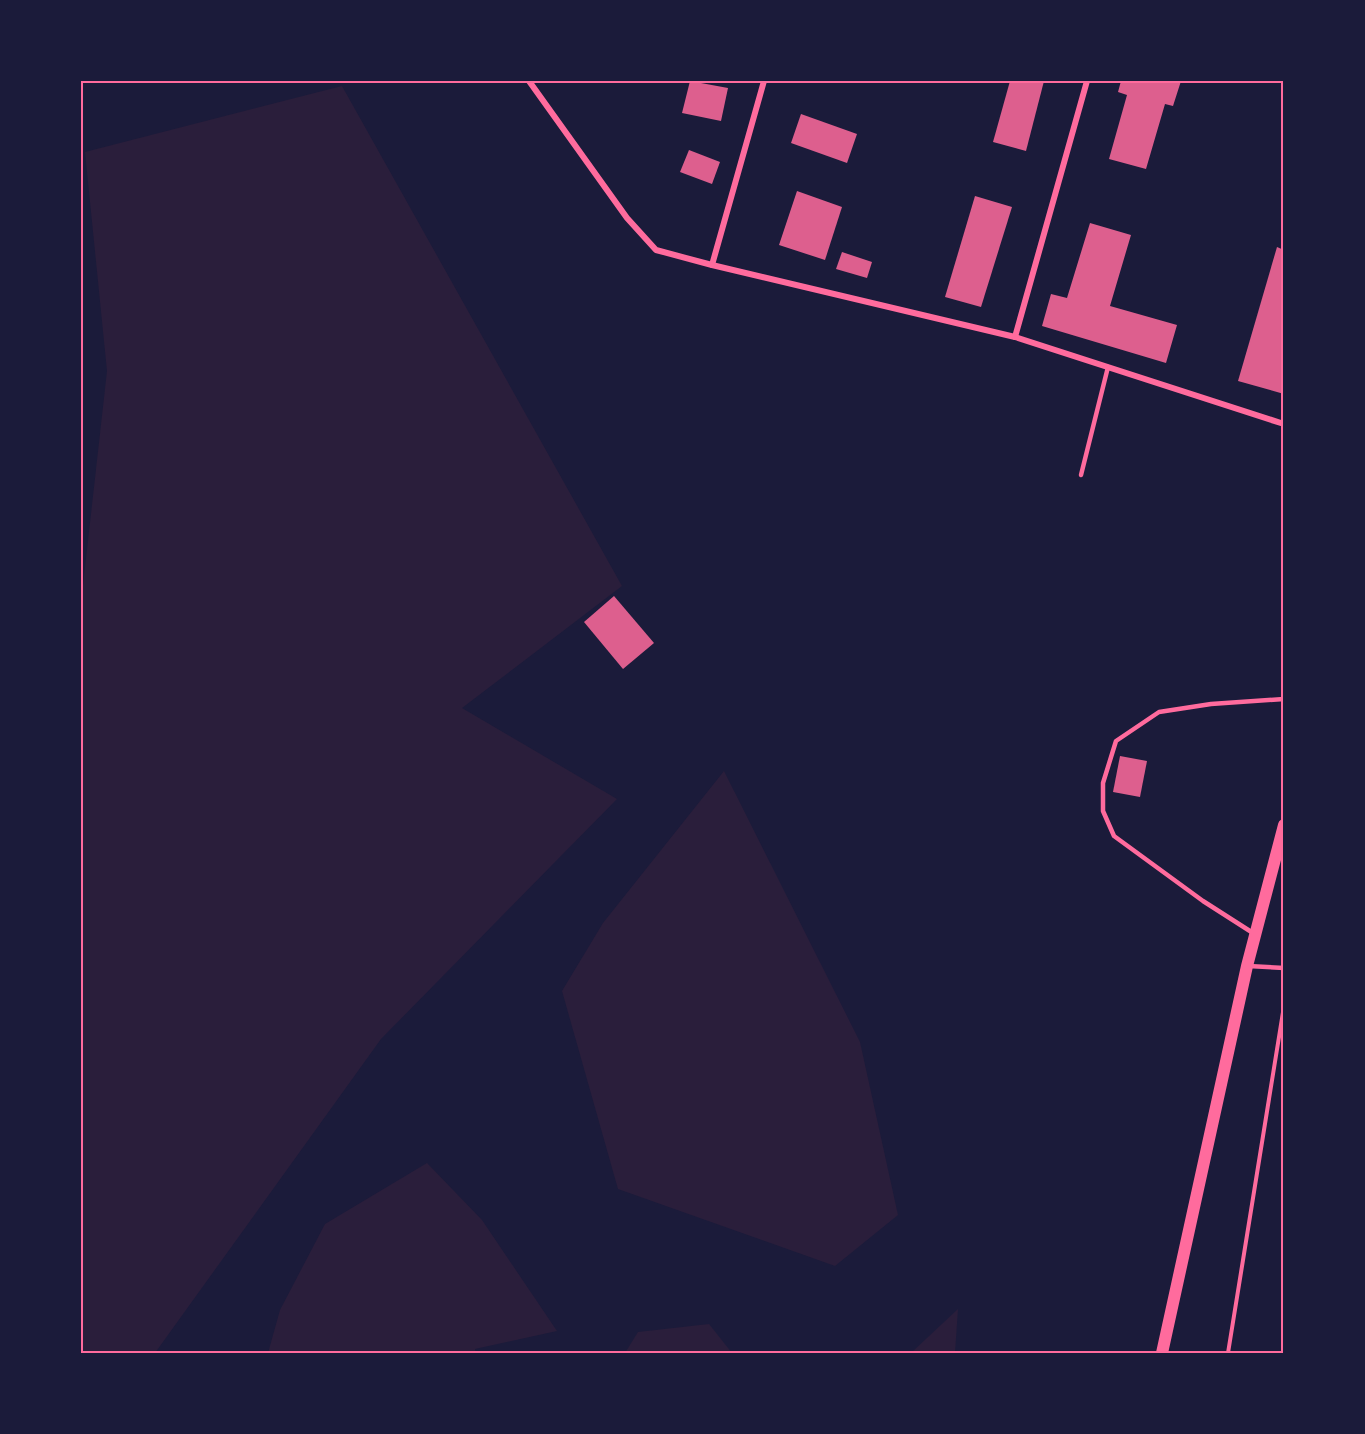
<svg xmlns="http://www.w3.org/2000/svg" width="1365" height="1434" viewBox="0 0 1365 1434" font-family="Raleway,sans-serif">
<rect width="100%" height="100%" fill="#1b1b3a"/>
<g fill="#2a1e3b">
<polygon points="342,86 622,586 462,708 617,799 381,1039 155,1353 81,1353 81,603 107,371 85,152"/>
<polygon points="724,771 860,1042 898,1215 835,1266 618,1189 562,991 603,923"/>
<polygon points="427,1163 482,1220 557,1331 475,1349 476,1353 268,1353 280,1310 325,1224"/>
<polygon points="958,1309 955,1353 911,1353"/>
<polygon points="709,1324 732,1353 625,1353 638,1332"/>
</g>
<g fill="#dd5f8e">
<polygon points="690,81 728,88 721,121 682,113"/>
<polygon points="1010,81 1044,81 1026,151 993,142"/>
<polygon points="1121,81 1181,81 1173,106 1165,104 1146,169 1109,159 1127,95 1118,92"/>
<polygon points="801,114 857,134 847,163 791,143"/>
<polygon points="689,150 720,162 712,184 680,172"/>
<polygon points="797,191 842,207 825,260 779,245"/>
<polygon points="975,196 1012,207 981,307 945,297"/>
<polygon points="1090,223 1131,235 1110,306 1177,325 1166,363 1042,326 1051,294 1067,298"/>
<polygon points="1277,247 1284,250 1284,394 1238,381"/>
<polygon points="842,252 872,262 867,278 836,269"/>
<polygon points="614,596 654,643 623,669 584,622"/>
<polygon points="1120,756 1147,761 1140,797 1113,792"/>
</g>
<g fill="none" stroke-linecap="round" stroke-linejoin="round">
<polyline stroke="#ff6b9d" stroke-width="4" points="1228,1353 1284,1006"/>
<g stroke="#ff6b9d" stroke-width="4.5">
<polyline points="1081,475 1108,367"/>
<polyline points="1253,933 1203,901 1114,836 1103,811 1103,783 1116,741 1159,712 1211,704 1284,699"/>
<polyline points="1248,966 1284,968"/>
</g>
<g stroke="#ff6b9d" stroke-width="6">
<polyline points="529,81 627,218 656,250 712,265 1015,337 1284,424"/>
<polyline points="712,265 764,81"/>
<polyline points="1015,337 1087,81"/>
</g>
<polyline stroke="#ff6b9d" stroke-width="12" points="1162,1353 1247,966 1284,825"/>
</g>
<rect width="1365" height="1434" fill="none" stroke="#1b1b3a" stroke-width="165"/>
<rect x="82" y="82" width="1200" height="1270" fill="none" stroke="#ff6b9d" stroke-width="2"/>
</svg>
